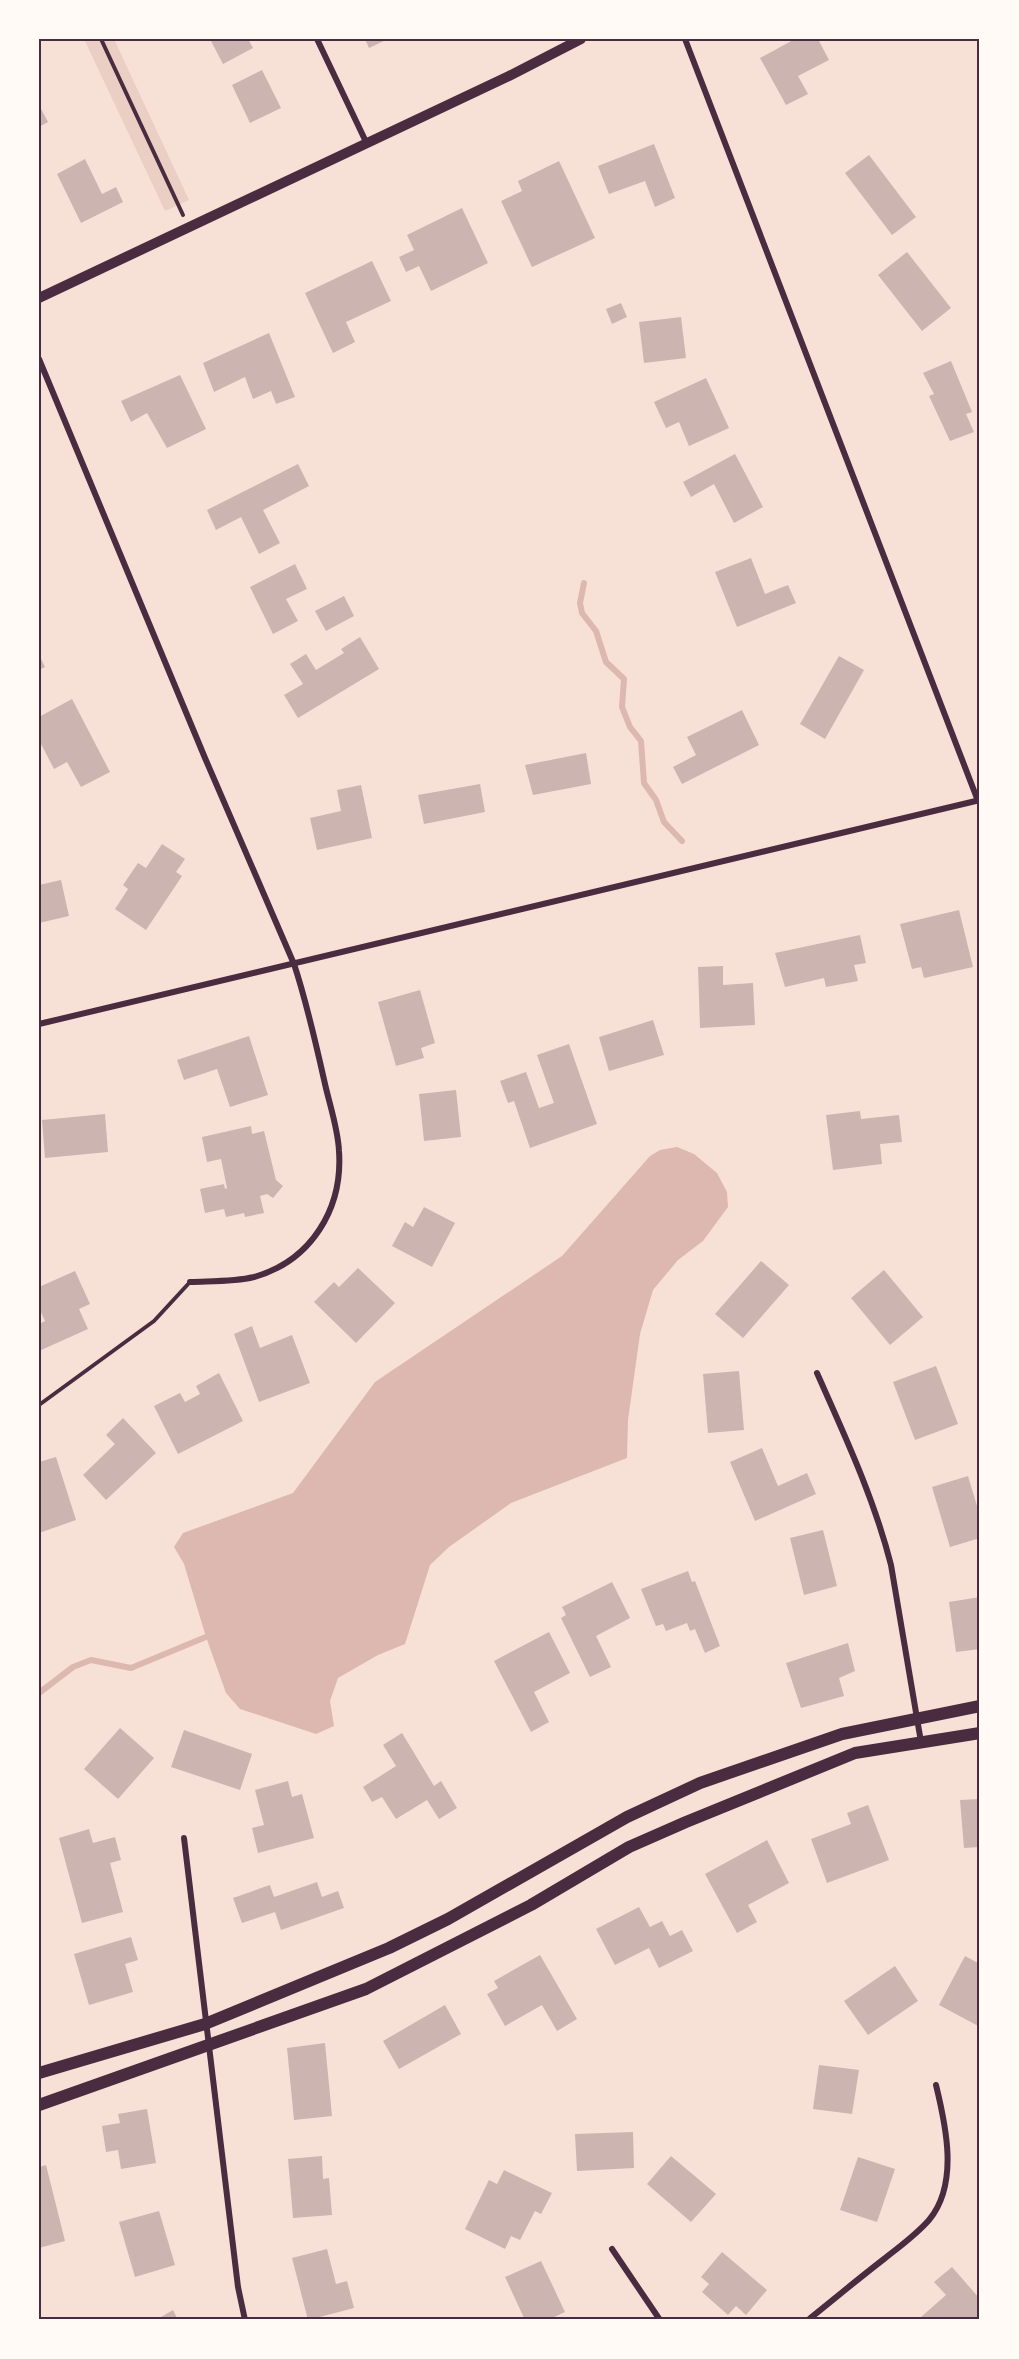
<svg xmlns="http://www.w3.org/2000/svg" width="1019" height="2359" viewBox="0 0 1019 2359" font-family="Overpass,sans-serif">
<rect width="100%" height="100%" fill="#f7e1d7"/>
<polygon fill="#ebcfc5" points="84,39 114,39 189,200 165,211"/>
<polygon fill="#dcb8b0" points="677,1147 694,1154 717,1173 727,1192 728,1207 703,1241 678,1260 653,1290 640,1334 628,1420 627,1458 511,1503 449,1547 430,1565 405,1644 378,1655 338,1678 330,1701 334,1726 316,1734 240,1709 226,1693 206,1637 184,1564 174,1547 183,1533 293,1493 375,1382 562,1256 650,1156 660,1150"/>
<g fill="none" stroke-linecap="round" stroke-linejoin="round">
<g stroke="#dcb8b0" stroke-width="6">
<polyline points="584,583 580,603 582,613 596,631 606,662 624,679 622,707 630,727 641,741 644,783 656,800 664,822 682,841"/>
<polyline points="39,1693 73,1667 91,1660 131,1668 213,1634"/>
</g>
</g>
<g fill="#ccb4b1">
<polygon points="210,39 248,39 253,48 223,64"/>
<polygon points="365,39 388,39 369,48"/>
<polygon points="795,39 818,39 829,60 798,76 808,94 786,105 760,58"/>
<polygon points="262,70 281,108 250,123 232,85"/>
<polygon points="39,105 48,122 39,127"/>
<polygon points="654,144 675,198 655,207 645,181 609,194 598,166"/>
<polygon points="869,155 916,217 892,235 845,173"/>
<polygon points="85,159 102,194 116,187 123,202 81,223 57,174"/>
<polygon points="559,161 595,238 532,267 501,201 522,191 518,181"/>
<polygon points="462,208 488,263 431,291 419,266 406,272 399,257 414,250 407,235"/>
<polygon points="907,252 951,308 922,331 878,275"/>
<polygon points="372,261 391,301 346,322 355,342 333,353 305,293"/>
<polygon points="621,303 627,317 612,324 606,309"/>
<polygon points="681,317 686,358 644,363 639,322"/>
<polygon points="269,333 295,397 276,404 271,391 253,399 245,377 214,392 203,363"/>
<polygon points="951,361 972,412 966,414 974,432 950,441 929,396 934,394 923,373"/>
<polygon points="180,375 206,429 167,448 147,413 131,422 121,401"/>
<polygon points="706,378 729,428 689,446 679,422 666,428 654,402"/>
<polygon points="735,454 763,507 734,523 714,484 691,497 683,482"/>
<polygon points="298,464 309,486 263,510 280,543 259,554 241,517 216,530 207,510"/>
<polygon points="751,558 765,594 788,585 796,603 737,627 715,572"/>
<polygon points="295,564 307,589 286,599 298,621 273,634 250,587"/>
<polygon points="344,596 354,616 326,631 315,611"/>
<polygon points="360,637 379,669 298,718 284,695 303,684 290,664 306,654 316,670 344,653 341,649"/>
<polygon points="39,655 45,667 39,670"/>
<polygon points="839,656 864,670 825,739 800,724"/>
<polygon points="72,699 110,772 81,787 67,762 54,769 39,740 39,717"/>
<polygon points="742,710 759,745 682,784 673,767 696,755 687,737"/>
<polygon points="586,753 591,784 533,795 525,765"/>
<polygon points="480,784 485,812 424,824 418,795"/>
<polygon points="361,785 372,838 317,850 310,818 341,811 337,790"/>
<polygon points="162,844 185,859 176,872 182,876 146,930 115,909 128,889 123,885 138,863 146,868"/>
<polygon points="61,880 69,916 39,923 39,885"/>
<polygon points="959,910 973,967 924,978 921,967 912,969 900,924"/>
<polygon points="860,935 866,963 854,965 858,981 826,987 824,978 785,987 775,953"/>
<polygon points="723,966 723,985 753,983 755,1025 700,1028 698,967"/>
<polygon points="420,990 435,1043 421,1048 424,1058 396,1066 378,1002"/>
<polygon points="653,1020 664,1055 609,1071 599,1037"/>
<polygon points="249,1036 268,1095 230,1107 217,1069 184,1080 177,1060"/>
<polygon points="569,1044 597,1124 530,1148 514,1101 508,1103 500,1081 526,1072 539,1108 554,1103 537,1055"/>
<polygon points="456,1090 461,1137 424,1141 419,1094"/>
<polygon points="860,1111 861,1119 899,1115 902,1142 880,1144 882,1164 833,1170 826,1115"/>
<polygon points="105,1114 108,1152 45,1158 42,1120"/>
<polygon points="251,1126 252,1134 264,1131 276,1180 283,1186 273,1198 267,1194 260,1196 264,1213 245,1217 244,1213 226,1217 224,1209 205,1213 200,1189 224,1184 225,1189 227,1188 221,1159 207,1162 202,1137"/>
<polygon points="424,1207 455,1223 432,1267 392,1246 405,1222 413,1227"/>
<polygon points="761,1261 789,1285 743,1338 715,1314"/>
<polygon points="358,1268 395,1303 356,1343 314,1302 334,1282 339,1287"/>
<polygon points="884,1270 923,1317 890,1345 851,1298"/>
<polygon points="75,1271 90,1304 79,1309 88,1329 39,1351 39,1324 45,1321 39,1308 39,1287"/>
<polygon points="252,1326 260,1348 292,1335 310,1383 259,1402 234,1334"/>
<polygon points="936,1366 958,1424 915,1440 893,1382"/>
<polygon points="739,1371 744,1430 708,1433 703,1374"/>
<polygon points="219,1373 243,1421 178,1454 154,1406 180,1393 185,1402 200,1394 196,1386"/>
<polygon points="123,1418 156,1453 106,1500 83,1475 115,1444 106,1435"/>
<polygon points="762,1448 778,1486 807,1473 816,1494 755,1521 730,1462"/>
<polygon points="56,1457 76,1520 39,1533 39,1462"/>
<polygon points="968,1476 980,1516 980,1538 950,1547 932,1487"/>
<polygon points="823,1530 837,1586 804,1595 790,1538"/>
<polygon points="688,1571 692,1582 695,1581 720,1646 705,1653 695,1629 690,1631 687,1623 666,1631 663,1624 656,1626 641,1589"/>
<polygon points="612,1582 630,1618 596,1636 611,1667 590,1677 561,1618 566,1615 562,1607"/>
<polygon points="980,1597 980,1649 956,1652 949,1602"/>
<polygon points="549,1632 570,1673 534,1692 549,1722 531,1732 494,1661"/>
<polygon points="848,1643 855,1671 839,1678 844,1696 801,1708 786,1663"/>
<polygon points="120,1728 154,1758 118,1799 84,1769"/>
<polygon points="184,1730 252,1754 240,1790 171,1767"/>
<polygon points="402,1733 434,1786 441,1781 457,1808 439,1819 427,1800 396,1819 382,1797 372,1802 363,1787 396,1766 383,1745"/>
<polygon points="288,1781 292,1797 302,1794 314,1838 258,1853 252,1828 264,1825 255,1790"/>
<polygon points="980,1799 980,1847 964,1848 960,1800"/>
<polygon points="868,1805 889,1860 827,1883 811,1839 851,1824 847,1813"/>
<polygon points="89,1829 93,1843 115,1837 121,1860 110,1863 123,1912 82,1923 59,1838"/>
<polygon points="767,1840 789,1883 748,1905 757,1922 737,1933 705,1874"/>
<polygon points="317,1882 322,1897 338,1891 344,1908 281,1930 275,1912 242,1923 233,1898 270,1885 274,1897"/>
<polygon points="639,1907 650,1927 662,1921 670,1936 682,1930 693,1951 659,1968 649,1948 615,1965 596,1929"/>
<polygon points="131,1937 138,1960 125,1964 133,1992 89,2005 74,1954"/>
<polygon points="540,1955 577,2019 557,2031 542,2005 505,2026 487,1994 498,1988 494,1981"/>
<polygon points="965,1956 980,1964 980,2027 939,2005"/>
<polygon points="895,1966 918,2001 868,2035 844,2001"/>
<polygon points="445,2005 461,2034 399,2069 383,2041"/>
<polygon points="325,2043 332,2116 294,2120 287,2048"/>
<polygon points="819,2065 859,2070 852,2114 813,2109"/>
<polygon points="147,2109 156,2163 121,2169 118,2150 106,2152 102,2126 120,2123 118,2114"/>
<polygon points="633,2132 634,2168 577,2171 575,2134"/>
<polygon points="322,2156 323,2179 329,2178 332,2215 293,2218 288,2159"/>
<polygon points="671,2156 716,2194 691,2222 647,2184"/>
<polygon points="858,2157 895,2169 877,2222 840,2210"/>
<polygon points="46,2165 65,2241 39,2248 39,2167"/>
<polygon points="504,2170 552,2193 541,2214 535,2211 520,2240 511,2236 505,2249 465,2229 489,2180 497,2184"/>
<polygon points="159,2211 175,2265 135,2277 119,2222"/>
<polygon points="327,2249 336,2284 347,2281 354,2308 308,2320 292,2258"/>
<polygon points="722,2252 767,2290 746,2315 736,2306 728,2315 702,2292 709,2284 701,2277"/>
<polygon points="541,2261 565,2312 548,2320 525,2320 505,2277"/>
<polygon points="952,2267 980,2299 980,2320 924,2320 921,2317 946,2295 934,2282"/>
<polygon points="173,2310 178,2320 156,2320"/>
</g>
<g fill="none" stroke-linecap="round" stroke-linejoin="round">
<polyline stroke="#4a2c40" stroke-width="4" points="101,39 183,215"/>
<polyline stroke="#4a2c40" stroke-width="4" points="39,1405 154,1321 190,1282"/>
<g stroke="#4a2c40" stroke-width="6">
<polyline points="317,39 367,144"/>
<polyline points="685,39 978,801"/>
<path d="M 39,359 L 205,758 L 294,964 C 307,1003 316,1044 325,1084 C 330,1106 338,1129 339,1151 C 343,1209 311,1261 254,1277 C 234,1282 211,1281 190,1282"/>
<polyline points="39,1024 980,800"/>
<path d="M 817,1373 C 845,1436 874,1498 891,1565 L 921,1742"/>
<polyline points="184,1838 238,2287 245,2320"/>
<polyline points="612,2249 660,2320"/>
<path d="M 808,2320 C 833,2300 858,2279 884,2259 C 899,2247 916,2235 929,2220 C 959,2184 946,2126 936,2085"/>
</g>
<polyline stroke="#4a2c40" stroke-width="10" points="39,298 509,76 581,39"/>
<g stroke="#4a2c40" stroke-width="12">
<polyline points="39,2073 205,2024 389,1948 448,1919 627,1817 700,1783 842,1734 980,1706"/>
<polyline points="39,2105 366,1989 531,1905 629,1847 686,1822 855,1753 980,1733"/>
</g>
</g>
<rect width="1019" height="2359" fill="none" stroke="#fffaf5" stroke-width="81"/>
<rect x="40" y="40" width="938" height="2278" fill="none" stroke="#4a2c40" stroke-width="2"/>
</svg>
